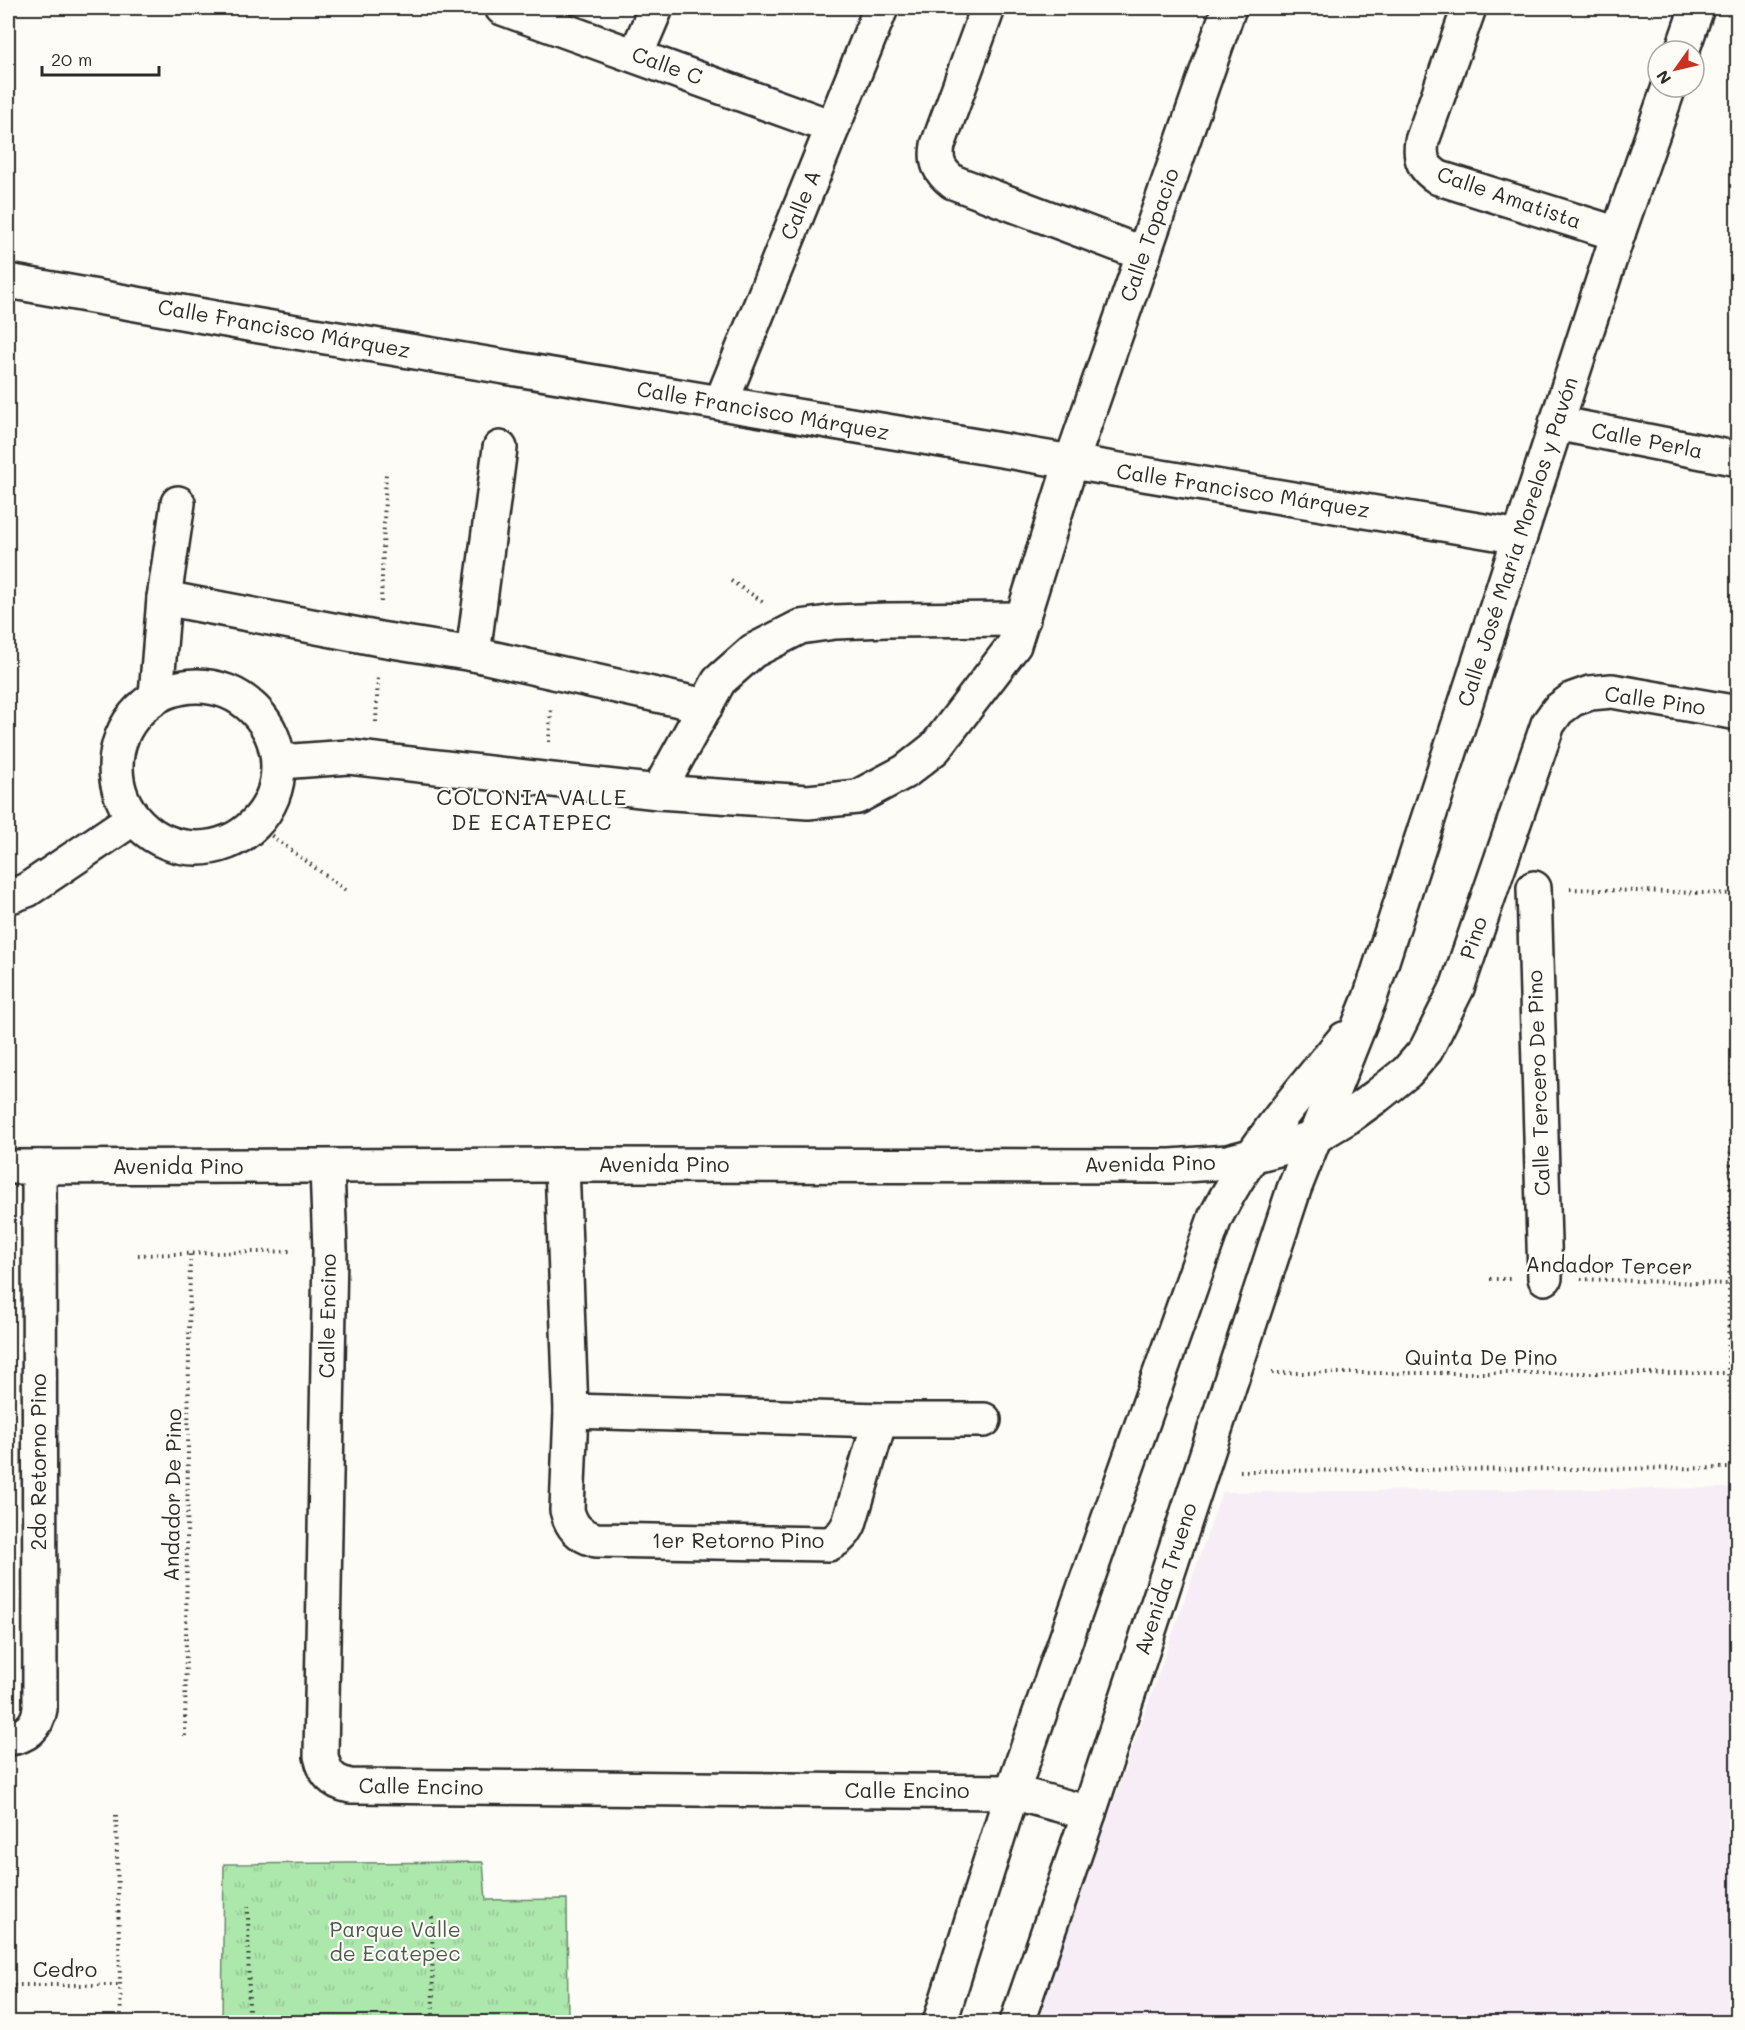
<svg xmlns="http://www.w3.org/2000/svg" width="1745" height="2030" viewBox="0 0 1745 2030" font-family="Mali,sans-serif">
<defs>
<pattern id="park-tufts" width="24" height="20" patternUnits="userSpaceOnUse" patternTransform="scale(1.5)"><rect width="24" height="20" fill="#ace7ac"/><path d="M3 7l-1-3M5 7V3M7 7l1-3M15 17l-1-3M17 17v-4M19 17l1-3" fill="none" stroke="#94c694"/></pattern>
</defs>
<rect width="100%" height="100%" fill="#fdfcf7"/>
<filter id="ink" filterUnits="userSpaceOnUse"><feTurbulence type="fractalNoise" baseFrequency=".0167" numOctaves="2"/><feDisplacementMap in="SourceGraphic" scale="12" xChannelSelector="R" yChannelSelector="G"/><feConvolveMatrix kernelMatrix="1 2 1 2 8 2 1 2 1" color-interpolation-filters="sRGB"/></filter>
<g filter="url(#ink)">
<polygon fill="#f7edf7" points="1737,1488 1737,2022 1037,2022 1222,1492"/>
<polygon fill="url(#park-tufts)" stroke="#6c896c" stroke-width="1.5" points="483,1862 486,1900 567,1899 568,2022 222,2022 224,1864"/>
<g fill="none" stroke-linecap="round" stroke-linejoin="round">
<g stroke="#2b2b2b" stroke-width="38">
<g id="street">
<polyline points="502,8 832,127"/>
<path d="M 988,8 L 938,145 C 935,162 939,171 953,182 L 1144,254"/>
<path d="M 1469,8 L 1422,141 C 1419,159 1424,169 1439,178 L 1618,234"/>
<polyline points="636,55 656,8"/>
<polyline points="721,403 881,8"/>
<polyline points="1556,423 1738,459"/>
<polyline points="164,598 380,639 473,654 706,706"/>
<polyline points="473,654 500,448"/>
<circle cx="197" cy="767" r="81"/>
<polyline points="156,695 164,598 178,503"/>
<polyline points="280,762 349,757 658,792 808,802 857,797 906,771 935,748 1014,645 1071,463 1229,8"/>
<polyline points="658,792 719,681 753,651 800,627 835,622 887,620 1023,619"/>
<polyline points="1534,888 1545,1278"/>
<polyline points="8,897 27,890 132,819"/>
<path d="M 562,1165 L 571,1411 L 567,1510 C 571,1527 579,1535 596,1540 L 829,1544 C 839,1539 844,1534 849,1524 L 880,1420"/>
<polyline points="8,1167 562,1165 1171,1166 1228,1162 1282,1148 1316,1136 1348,1117 1377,1096 1407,1072 1426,1050 1457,988 1548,724 1558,710 1573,699 1590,693 1612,691 1738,713"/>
<path d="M 327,1167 L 330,1250 L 321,1756 C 325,1774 332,1782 350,1786 L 1012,1792 L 1089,1813"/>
<polyline points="571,1411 880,1420 984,1420"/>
<path d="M 8,1738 C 26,1737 37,1727 40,1709 L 39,1167"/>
</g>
</g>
<g stroke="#2b2b2b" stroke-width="38">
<g id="secondary">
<polyline points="1682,51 1697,8"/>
<polyline points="8,281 254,325 1520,537"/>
<path d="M 940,2022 L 1012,1792 L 1215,1218 C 1250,1150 1296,1097 1344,1039"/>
<polyline points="1017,2022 1089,1813 1294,1189 1370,998 1618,234 1669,87"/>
</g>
</g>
<g stroke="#2b2b2b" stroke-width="4" stroke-dasharray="1.5 4.5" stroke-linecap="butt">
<polyline points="731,581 765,603"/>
<polyline points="381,602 386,471"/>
<polyline points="376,722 378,676"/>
<polyline points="549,742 551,708"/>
<polyline points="257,825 345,890"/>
<polyline points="1570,889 1738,894"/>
<polyline points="1734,894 1728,1373 1738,1446"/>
<polyline points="138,1255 294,1251"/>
<polyline points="1490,1279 1510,1279"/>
<polyline points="1581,1279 1727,1284"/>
<polyline points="1272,1373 1728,1373"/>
<polyline points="1240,1471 1738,1468"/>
<polyline points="185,1736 190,1254"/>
<polyline points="116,1815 121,2022"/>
<polyline points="248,1906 249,2022"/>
<polyline points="432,1917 433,2022"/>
<polyline points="8,1985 122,1985"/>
</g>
<use href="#street" stroke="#fdfcf7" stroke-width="33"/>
<use href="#secondary" stroke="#fdfcf7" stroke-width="33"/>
</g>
</g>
<g text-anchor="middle" stroke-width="4.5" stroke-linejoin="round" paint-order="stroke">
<g font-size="21" fill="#2b2b2b" stroke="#fdfcf7">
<text transform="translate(667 66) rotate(20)" y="7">Calle C</text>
<text transform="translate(1509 198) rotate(19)" y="7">Calle Amatista</text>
<text transform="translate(801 205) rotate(-68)" y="7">Calle A</text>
<text transform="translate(1150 235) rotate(-71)" y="7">Calle Topacio</text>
<text transform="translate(284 329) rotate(10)" y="7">Calle Francisco Márquez</text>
<text transform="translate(763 411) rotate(10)" y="7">Calle Francisco Márquez</text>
<text transform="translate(1647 441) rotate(11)" y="7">Calle Perla</text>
<text transform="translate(1243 491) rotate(9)" y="7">Calle Francisco Márquez</text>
<text transform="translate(1518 542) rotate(-72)" y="7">Calle José María Morelos y Pavón</text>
<text transform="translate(1655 701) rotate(8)" y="7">Calle Pino</text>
<text transform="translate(1474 938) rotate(-71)" y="7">Pino</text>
<text transform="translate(1539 1083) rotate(-92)" y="7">Calle Tercero De Pino</text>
<text transform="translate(1150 1164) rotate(-1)" y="7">Avenida Pino</text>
<text x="664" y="1172">Avenida Pino</text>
<text x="178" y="1174">Avenida Pino</text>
<text transform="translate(1609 1266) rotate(1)" y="7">Andador Tercer</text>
<text transform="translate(328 1316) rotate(-89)" y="7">Calle Encino</text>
<text x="1481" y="1365">Quinta De Pino</text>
<text transform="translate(39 1462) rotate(-90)" y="7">2do Retorno Pino</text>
<text transform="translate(173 1495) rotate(-89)" y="7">Andador De Pino</text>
<text x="738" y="1548">1er Retorno Pino</text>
<text transform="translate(1166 1579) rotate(-72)" y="7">Avenida Trueno</text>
<text transform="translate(421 1787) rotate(1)" y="7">Calle Encino</text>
<text x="907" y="1798">Calle Encino</text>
<text x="65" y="1977">Cedro</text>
</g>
<g font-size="21" fill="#4b5a4b" stroke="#fdfcf7">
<text x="395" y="1937">Parque Valle<tspan x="395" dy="24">de Ecatepec</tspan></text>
</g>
<g font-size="22" letter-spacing="1.5" fill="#2b2b2b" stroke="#fdfcf7">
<text x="532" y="805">COLONIA VALLE<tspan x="532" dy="25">DE ECATEPEC</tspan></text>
</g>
</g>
<rect width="1745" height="2030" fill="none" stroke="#fdfcf7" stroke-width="30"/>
<rect x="15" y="15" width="1715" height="2000" fill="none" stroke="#2b2b2b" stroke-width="2" filter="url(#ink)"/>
<g transform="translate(1676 69) rotate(236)"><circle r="28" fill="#fdfcf7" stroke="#a9a8a5" stroke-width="1.5"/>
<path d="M0-4.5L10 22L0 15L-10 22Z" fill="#c8321e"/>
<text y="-9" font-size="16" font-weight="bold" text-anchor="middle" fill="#2b2b2b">N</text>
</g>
<path d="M42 66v9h117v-9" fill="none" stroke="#2b2b2b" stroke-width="3"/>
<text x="51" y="66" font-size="18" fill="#2b2b2b" stroke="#fdfcf7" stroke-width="4.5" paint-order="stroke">20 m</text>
</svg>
